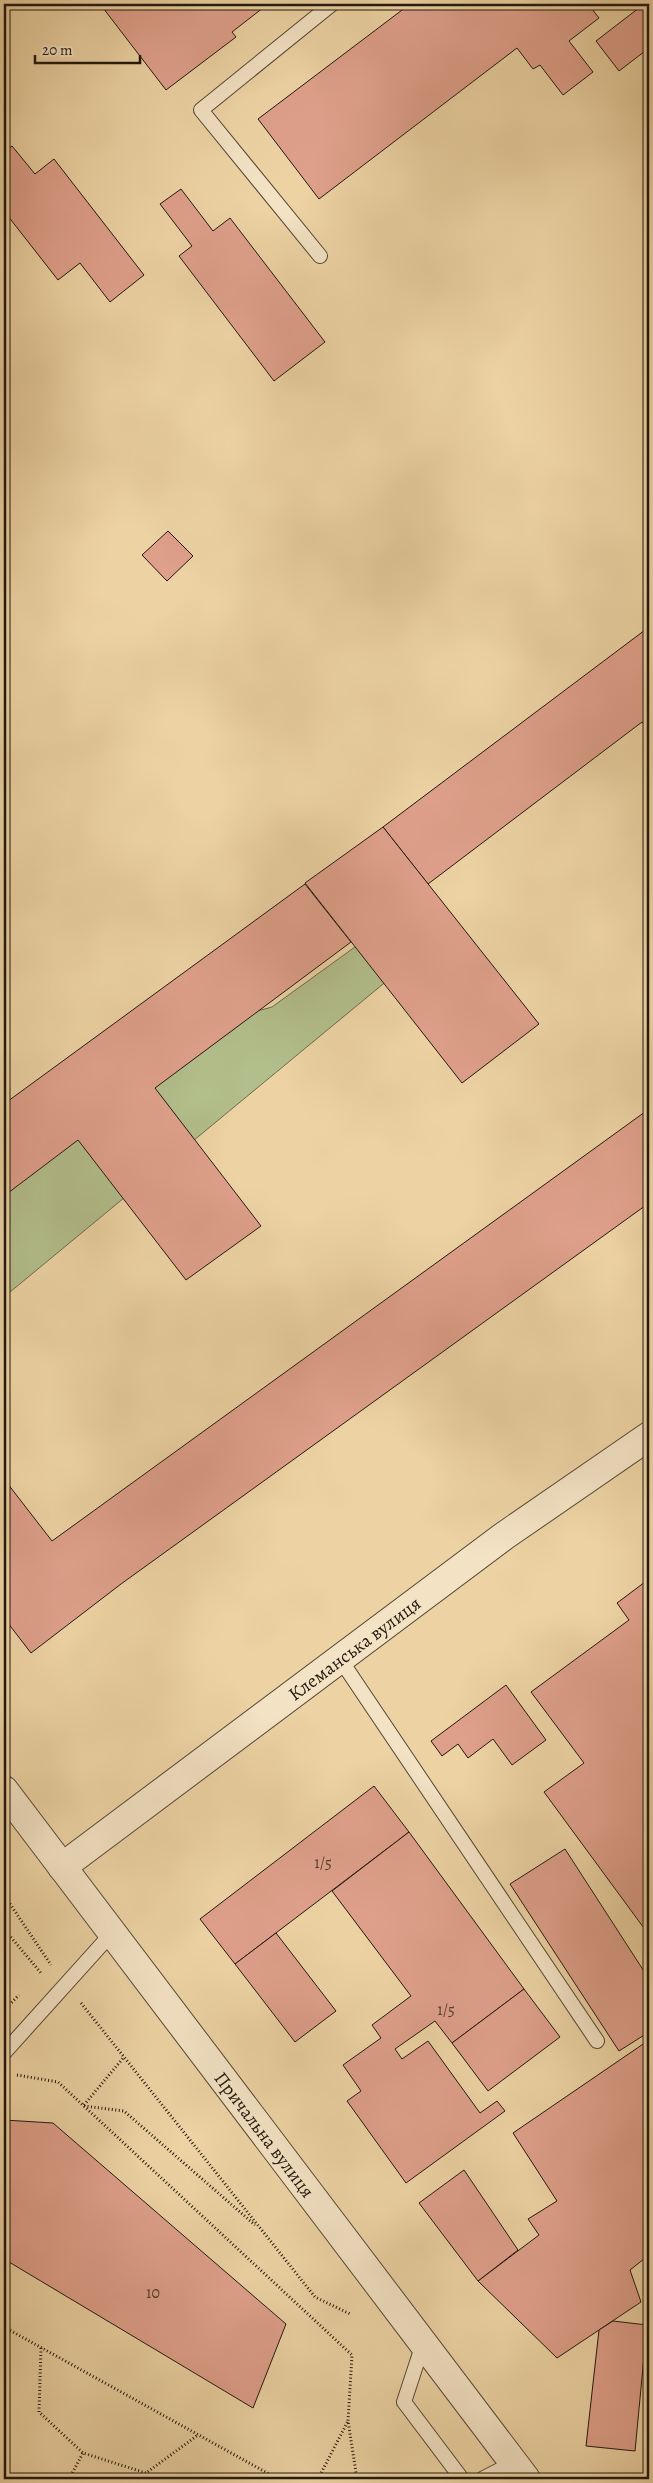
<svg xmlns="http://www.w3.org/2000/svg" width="653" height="2483" viewBox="0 0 653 2483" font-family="Alegreya,serif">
<rect width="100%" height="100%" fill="#edd3a4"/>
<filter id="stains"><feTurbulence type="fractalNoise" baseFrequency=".004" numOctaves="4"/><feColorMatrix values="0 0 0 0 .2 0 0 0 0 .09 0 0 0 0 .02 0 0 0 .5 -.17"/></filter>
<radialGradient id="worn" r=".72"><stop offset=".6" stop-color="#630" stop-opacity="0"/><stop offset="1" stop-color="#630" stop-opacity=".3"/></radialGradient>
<polygon fill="#b2be8b" stroke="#6a6b4d" points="440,937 4,1297 4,1128 187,1003 210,1024 272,1007 366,939"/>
<g fill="#dfa08b" stroke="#22180f">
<polygon points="100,4 268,4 232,32 236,37 166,90"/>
<polygon points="410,4 588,4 599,18 569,41 593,72 563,95 540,65 533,69 517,48 319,199 258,119"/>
<polygon points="644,4 649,4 649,48 619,71 596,41"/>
<polygon points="12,146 35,174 54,159 144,275 110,302 80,263 58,280 4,211 4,152"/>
<polygon points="181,189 213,231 230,218 325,342 274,381 179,256 192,246 160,204"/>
<polygon points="168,531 193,556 167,581 142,555"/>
<polygon points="649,627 649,731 642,722 428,884 383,827"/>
<polygon points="383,827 539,1024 462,1083 305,883"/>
<polygon points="305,884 351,942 155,1088 261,1226 186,1280 78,1140 4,1196 4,1104"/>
<polygon points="649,1109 649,1203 121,1584 31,1653 4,1618 4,1479 52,1541"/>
<polygon points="649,1579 649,1935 544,1792 584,1763 531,1692 629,1620 617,1603"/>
<polygon points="506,1685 546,1740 512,1765 493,1739 468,1758 458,1744 442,1756 431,1741"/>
<polygon points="374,1786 409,1832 235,1964 200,1919"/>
<polygon points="409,1832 524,1989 452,2043 435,2021 395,2049 402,2059 428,2041 480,2113 497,2101 505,2111 406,2183 347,2101 361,2091 343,2065 381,2038 372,2025 411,1996 332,1891"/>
<polygon points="565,1849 649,1979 649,2032 619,2051 510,1884"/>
<polygon points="276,1933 336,2011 295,2042 235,1964"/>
<polygon points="524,1989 560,2037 488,2091 452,2043"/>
<polygon points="649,2040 649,2255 630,2270 641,2302 557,2358 478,2281 539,2235 528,2219 557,2201 513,2133"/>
<polygon points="4,2120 53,2123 286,2324 253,2408 4,2259"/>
<polygon points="464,2170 518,2250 478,2281 419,2203"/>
<polygon points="613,2321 647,2325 635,2451 586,2446 599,2330"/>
</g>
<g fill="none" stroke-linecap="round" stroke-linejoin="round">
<g stroke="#554734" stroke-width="16">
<g id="lane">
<polyline points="320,256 201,110 332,4"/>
<polyline points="340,1659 597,2041"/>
<polyline points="4,2053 112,1933"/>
<polyline points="423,2344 404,2402 462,2479"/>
<polyline points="482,2479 513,2463"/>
</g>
</g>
<g stroke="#554734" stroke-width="30">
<g id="street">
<path id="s1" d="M 4,1790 L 526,2479"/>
<path id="s2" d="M 62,1867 L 504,1536 L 649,1436"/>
</g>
</g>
<g stroke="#22180f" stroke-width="3" stroke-dasharray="1 2.5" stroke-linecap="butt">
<polyline points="4,1895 51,1965"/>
<polyline points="4,1929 41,1973"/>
<polyline points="81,2003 315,2297 350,2314"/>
<polyline points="4,2010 19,1995"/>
<polyline points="17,2075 58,2082 352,2355 348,2421 357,2479"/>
<polyline points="84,2105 124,2057"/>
<polyline points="84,2106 124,2111 255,2225"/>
<polyline points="4,2327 278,2479"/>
<polyline points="41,2348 39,2412 83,2453 146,2473 198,2435"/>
<polyline points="69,2479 83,2453"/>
<polyline points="318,2479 348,2421"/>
</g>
<use href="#lane" stroke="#f3e2c4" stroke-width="14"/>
<use href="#street" stroke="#f3e2c4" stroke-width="28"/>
</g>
<g text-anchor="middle" stroke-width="5" stroke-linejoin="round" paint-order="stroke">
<g font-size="16" fill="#513a2e">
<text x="323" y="1868">1/5</text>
<text x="446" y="2015">1/5</text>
<text x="153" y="2298">10</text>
</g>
<g font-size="19" fill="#22180f" stroke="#f3e2c4">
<text dy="7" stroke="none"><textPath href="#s2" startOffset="365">Клеманська вулиця</textPath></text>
<text dy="7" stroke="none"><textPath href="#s1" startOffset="432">Причальна вулиця</textPath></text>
</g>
</g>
<rect width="653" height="2483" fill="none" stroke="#edd3a4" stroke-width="20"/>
<rect x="5" y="5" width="643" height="2473" fill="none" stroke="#22180f" stroke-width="2.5"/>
<rect x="10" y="10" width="633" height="2463" fill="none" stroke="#22180f"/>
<path d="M35 55v8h105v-8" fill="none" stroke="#22180f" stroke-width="2.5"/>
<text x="42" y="55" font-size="15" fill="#22180f" stroke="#f3e2c4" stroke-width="4" paint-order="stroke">20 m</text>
<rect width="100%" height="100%" filter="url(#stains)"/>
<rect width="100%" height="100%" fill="url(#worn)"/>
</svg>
